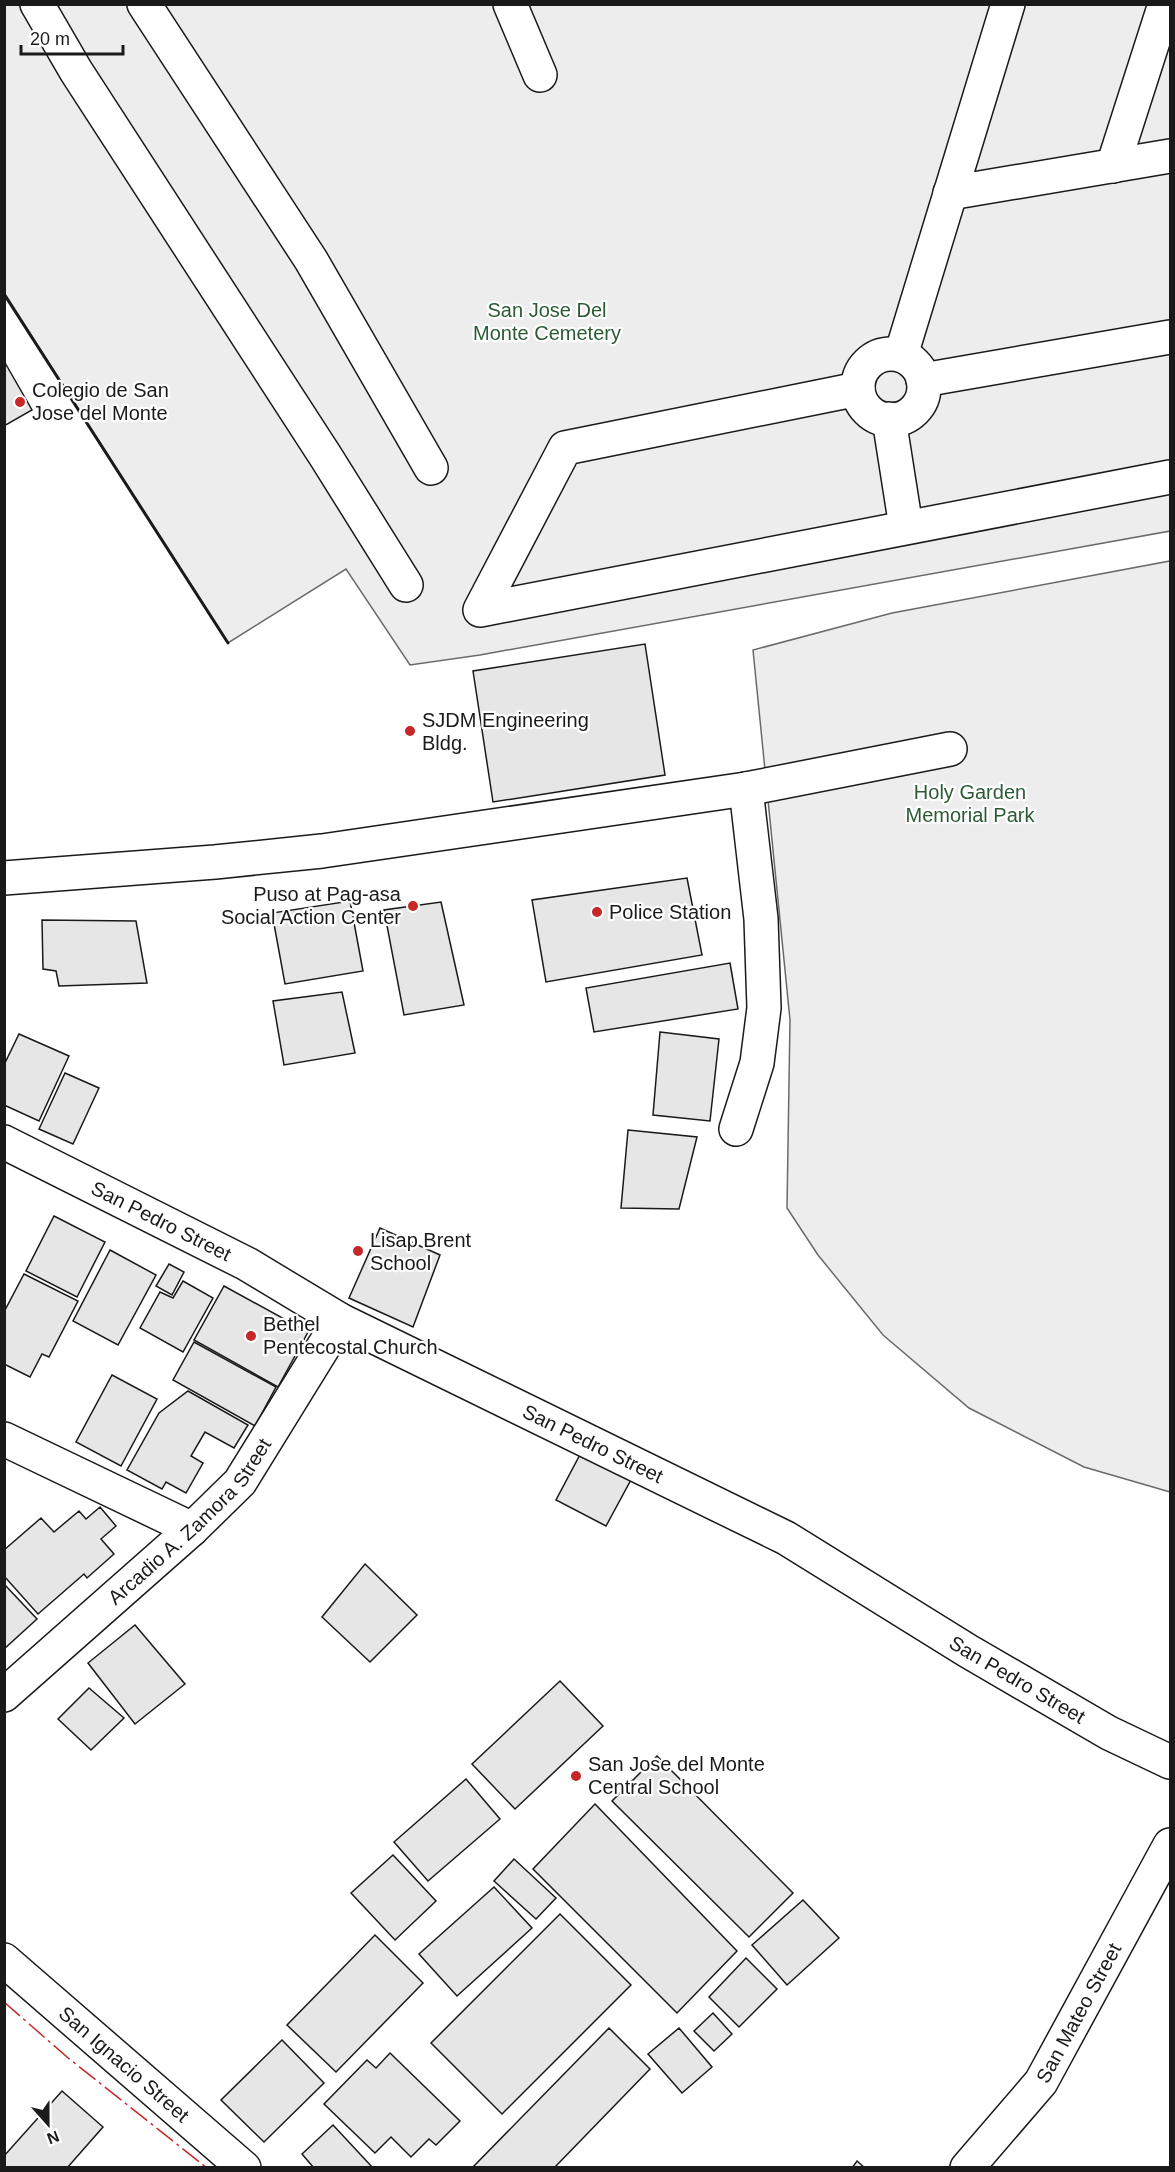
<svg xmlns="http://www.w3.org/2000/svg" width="1175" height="2172" viewBox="0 0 1175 2172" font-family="Helvetica,sans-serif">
<rect width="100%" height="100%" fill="#fff"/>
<g fill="#ededed" stroke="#6a6a6a" stroke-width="1.5">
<polygon points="5,5 1170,5 1170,531 480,655 410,665 346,569 228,643 5,294"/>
<polygon points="1170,561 1170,1492 1084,1467 969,1408 883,1335 818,1255 787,1208 790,1020 753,650 892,613"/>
</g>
<g fill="#e6e6e6" stroke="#1a1a1a" stroke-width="1.5">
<polygon points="4,361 32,410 4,426"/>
<polygon points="645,644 665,775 493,802 473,671"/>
<polygon points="687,878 702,955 546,982 532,900"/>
<polygon points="350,901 363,971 285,984 272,913"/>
<polygon points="441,902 464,1005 404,1015 384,910"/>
<polygon points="42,920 136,921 147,983 59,986 56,971 43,969"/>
<polygon points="730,963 738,1009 594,1032 586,988"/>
<polygon points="342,992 355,1053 284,1065 273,1001"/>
<polygon points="660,1032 719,1039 710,1121 653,1115"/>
<polygon points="19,1034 69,1056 39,1121 4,1105 4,1065"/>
<polygon points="65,1073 99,1088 73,1144 39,1129"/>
<polygon points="628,1130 697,1137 679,1209 621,1208"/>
<polygon points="54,1216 105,1242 77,1297 26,1271"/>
<polygon points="380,1228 440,1255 413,1327 349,1298"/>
<polygon points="110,1250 156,1275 118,1345 73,1321"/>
<polygon points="169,1264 184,1272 172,1295 156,1286"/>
<polygon points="24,1274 78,1301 49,1357 42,1354 30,1377 4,1364 4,1312"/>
<polygon points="183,1281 213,1298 183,1352 140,1328 160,1292 173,1298"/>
<polygon points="224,1286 308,1332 278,1387 194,1340"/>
<polygon points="194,1342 276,1387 255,1426 173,1380"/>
<polygon points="112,1375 157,1399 121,1466 76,1442"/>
<polygon points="188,1391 248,1425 234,1448 205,1432 191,1456 203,1463 186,1493 166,1482 162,1489 127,1470 159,1413"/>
<polygon points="583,1449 633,1476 606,1526 556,1500"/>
<polygon points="100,1507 116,1526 101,1539 114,1554 87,1578 84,1574 38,1614 4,1576 4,1550 41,1518 54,1532 79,1511 86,1519"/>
<polygon points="365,1564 417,1615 370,1662 322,1617"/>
<polygon points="4,1584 37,1619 4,1649"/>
<polygon points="135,1625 185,1684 135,1724 88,1663"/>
<polygon points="560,1681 603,1726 515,1809 472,1764"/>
<polygon points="89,1688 124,1718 91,1750 58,1719"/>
<polygon points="657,1756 793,1893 749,1937 612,1801"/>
<polygon points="466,1779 500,1819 428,1881 394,1842"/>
<polygon points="595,1804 737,1951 677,2013 533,1869"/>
<polygon points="393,1855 436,1901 395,1940 351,1893"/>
<polygon points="514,1859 556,1898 536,1919 494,1881"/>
<polygon points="494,1887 532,1928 457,1996 419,1954"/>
<polygon points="803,1900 839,1938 787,1985 752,1945"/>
<polygon points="560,1914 631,1985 502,2114 431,2043"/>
<polygon points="375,1935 423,1983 336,2072 287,2025"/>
<polygon points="746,1958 777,1989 739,2027 709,1997"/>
<polygon points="713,2013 732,2034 714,2051 694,2031"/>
<polygon points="609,2028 650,2069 554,2168 472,2168"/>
<polygon points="679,2028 712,2067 682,2093 648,2054"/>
<polygon points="282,2040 324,2083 264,2142 221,2100"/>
<polygon points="390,2053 460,2121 436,2145 429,2139 411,2157 391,2137 375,2153 324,2104 367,2060 376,2068"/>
<polygon points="62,2091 103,2127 67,2168 4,2168 4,2156"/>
<polygon points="333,2125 373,2168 314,2168 302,2154"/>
<polygon points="857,2161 865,2168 852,2168"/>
</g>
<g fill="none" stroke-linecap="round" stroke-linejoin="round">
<g stroke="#1a1a1a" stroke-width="36">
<g id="minor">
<polyline points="37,4 76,71 326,457 406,585"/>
<polyline points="144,4 311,260 431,468"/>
<polyline points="510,4 540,75"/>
<polyline points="1113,166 1165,4"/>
<polyline points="950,193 1170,156"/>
<circle cx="891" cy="387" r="33"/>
<polyline points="901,355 1008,4"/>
<polyline points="923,380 1170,337"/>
<polyline points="858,389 565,448 480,610 1170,477"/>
<polyline points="889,419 906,527"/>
<polyline points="4,878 215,862 322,851 746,789 950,749"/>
<polyline points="736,1129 757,1063 764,1008 761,919 746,789"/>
<path id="s1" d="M 4,1142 L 247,1264 L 340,1320 L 786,1538 L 968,1651 L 1109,1733 L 1170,1762"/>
<polyline points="4,1439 192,1529"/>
<path id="s2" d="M 4,1695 L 192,1529 L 240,1482 L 340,1320"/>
<path id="s3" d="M 967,2168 L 1041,2082 L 1170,1845"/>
</g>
</g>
<g stroke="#1a1a1a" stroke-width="36">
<g id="major">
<path id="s4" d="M 4,1960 L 244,2168"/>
</g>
</g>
<use href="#minor" stroke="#fff" stroke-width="33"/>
<use href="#major" stroke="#fff" stroke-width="33"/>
<polyline stroke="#1a1a1a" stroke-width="3" points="4,294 228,643"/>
<polyline stroke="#c62828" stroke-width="1.5" stroke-dasharray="21 4.5 3 4.5" stroke-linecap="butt" points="4,2002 67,2057 207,2168"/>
</g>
<g fill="#c62828" stroke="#fff" stroke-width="2">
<circle cx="20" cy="402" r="6"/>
<circle cx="410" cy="731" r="6"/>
<circle cx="413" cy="906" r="6"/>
<circle cx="597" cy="912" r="6"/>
<circle cx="358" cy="1251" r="6"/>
<circle cx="251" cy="1336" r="6"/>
<circle cx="576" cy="1776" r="6"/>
</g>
<g text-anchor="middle" stroke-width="4.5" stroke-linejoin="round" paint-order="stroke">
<g font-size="20" fill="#2b5a34" stroke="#fff">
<text x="547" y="317">San Jose Del<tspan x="547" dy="23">Monte Cemetery</tspan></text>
<text x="970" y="799">Holy Garden<tspan x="970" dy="23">Memorial Park</tspan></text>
</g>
<g font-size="20" fill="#1a1a1a" stroke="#fff" text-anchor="start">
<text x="32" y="397">Colegio de San<tspan x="32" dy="23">Jose del Monte</tspan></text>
<text x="422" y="727">SJDM Engineering<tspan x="422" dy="23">Bldg.</tspan></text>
<text x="401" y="901" text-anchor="end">Puso at Pag-asa<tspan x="401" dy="23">Social Action Center</tspan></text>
<text x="609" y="919">Police Station</text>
<text x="370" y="1247">Lisap Brent<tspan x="370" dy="23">School</tspan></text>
<text x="263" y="1331">Bethel<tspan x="263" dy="23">Pentecostal Church</tspan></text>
<text x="588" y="1771">San Jose del Monte<tspan x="588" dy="23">Central School</tspan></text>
</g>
<g font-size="20" fill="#1a1a1a" stroke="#fff">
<text dy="7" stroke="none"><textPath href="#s1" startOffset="176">San Pedro Street</textPath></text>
<text dy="7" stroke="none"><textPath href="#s1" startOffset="662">San Pedro Street</textPath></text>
<text dy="7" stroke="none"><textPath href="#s2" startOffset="255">Arcadio A. Zamora Street</textPath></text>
<text dy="7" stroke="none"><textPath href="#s1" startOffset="1148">San Pedro Street</textPath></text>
<text dy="7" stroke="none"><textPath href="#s3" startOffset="192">San Mateo Street</textPath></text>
<text dy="7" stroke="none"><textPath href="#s4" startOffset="159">San Ignacio Street</textPath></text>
</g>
</g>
<rect width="1175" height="2172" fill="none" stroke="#1a1a1a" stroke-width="12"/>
<g transform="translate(48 2124) rotate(159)" stroke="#ffffff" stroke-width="4.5" paint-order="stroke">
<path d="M0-4.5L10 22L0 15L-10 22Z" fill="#1a1a1a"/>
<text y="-9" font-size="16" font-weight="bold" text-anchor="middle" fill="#1a1a1a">N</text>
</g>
<path d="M21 45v9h102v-9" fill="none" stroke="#1a1a1a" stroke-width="3"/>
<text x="30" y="45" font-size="18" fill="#1a1a1a" stroke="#ffffff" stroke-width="4.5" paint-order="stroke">20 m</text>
</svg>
